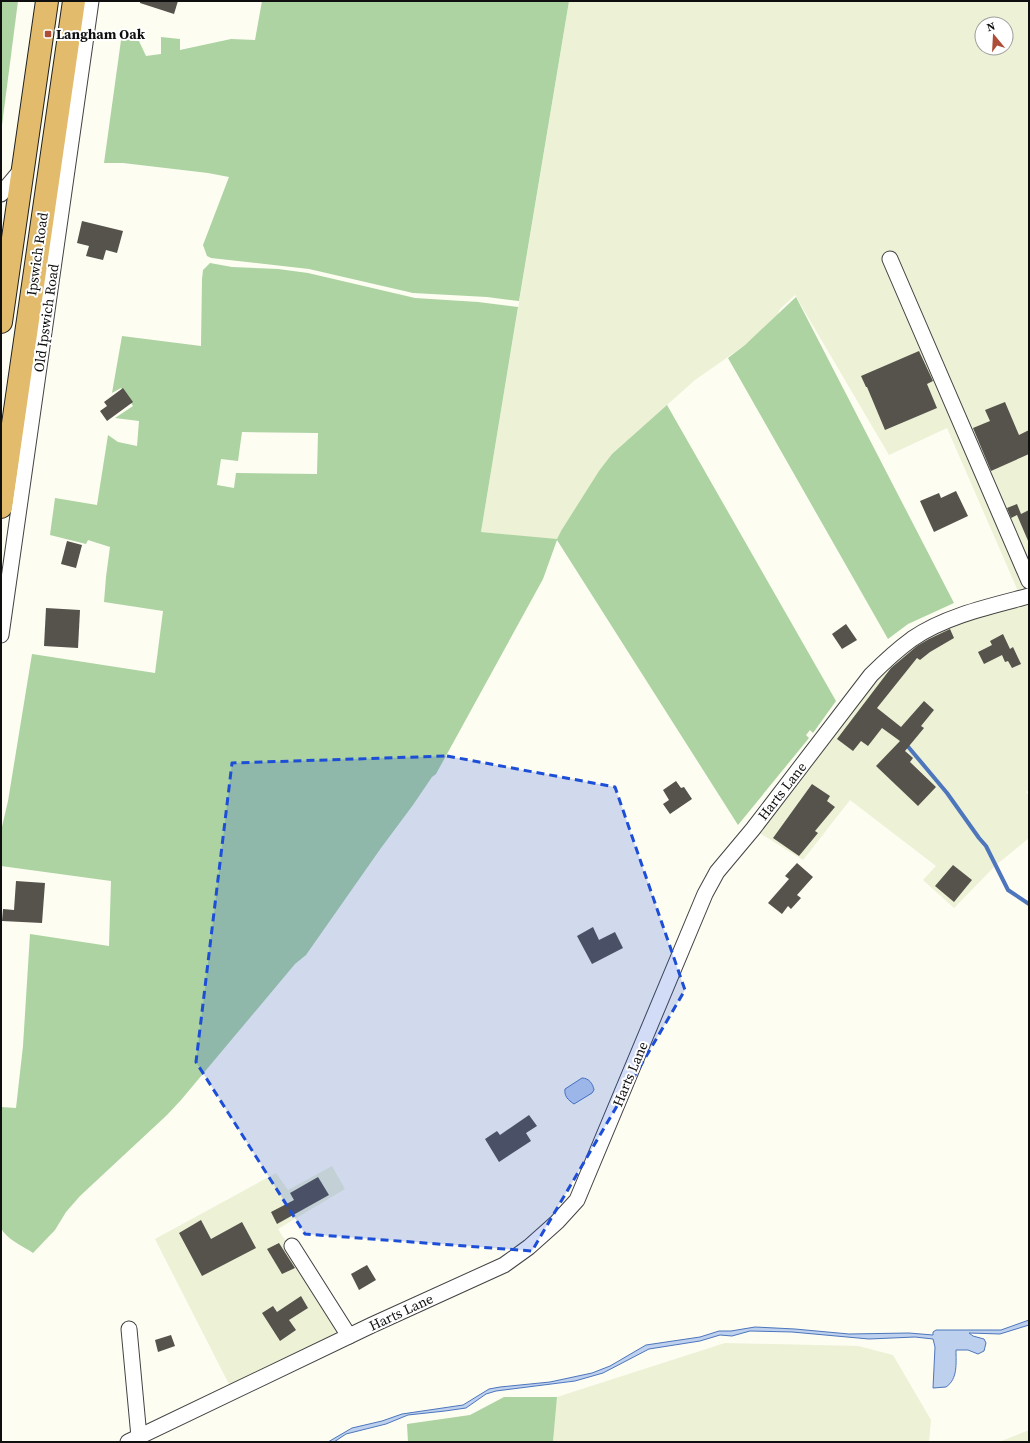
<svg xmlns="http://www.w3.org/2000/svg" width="1030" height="1443" viewBox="0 0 1030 1443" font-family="'Source Serif 4',serif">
<rect width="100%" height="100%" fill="#fdfdf2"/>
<g fill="#edf1d5" fill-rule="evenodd">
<path d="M 569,1 L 1029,1 L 1029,790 L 1026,792 L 1029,795 L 1029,838 L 996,865 L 954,908 L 923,880 L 936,866 L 850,800 L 803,860 L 753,829 L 871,675 L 913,639 L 1021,598 L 947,428 L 889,455 L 795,295 L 779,310 L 778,316 L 745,345 L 695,380 L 612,454 L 561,531 L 557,540 L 481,532 ZM 982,24 L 1006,24 L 1006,48 L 982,48 Z"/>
<polygon points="332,1166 345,1189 278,1229 346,1338 233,1392 155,1239 276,1173 288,1190"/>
<polygon points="725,1343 858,1346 893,1355 931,1420 929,1442 553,1442 557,1397"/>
<polygon points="1029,1430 1029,1442 999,1442"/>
</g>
<g fill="#acd3a1" fill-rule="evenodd">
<polygon points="1,1 18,1 1,133"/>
<polygon points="262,1 569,1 519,301 487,297 413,293 309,269 211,258 207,256 203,245 229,177 208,173 123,163 104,163 122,33 138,39 146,56 161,54 161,37 180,39 180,50 231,39 255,40"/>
<path d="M 210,263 L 232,267 L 278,269 L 308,273 L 415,298 L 478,302 L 518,307 L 481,532 L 557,539 L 561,531 L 599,471 L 612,454 L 667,405 L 836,701 L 813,733 L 810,730 L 806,735 L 809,738 L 738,825 L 557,540 L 543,579 L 436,774 L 432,777 L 413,805 L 381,848 L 306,955 L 295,964 L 181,1100 L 167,1115 L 80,1196 L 66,1212 L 55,1230 L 33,1253 C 23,1246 6,1239 1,1228 L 1,1107 L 16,1108 L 23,1046 L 30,934 L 109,946 L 111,881 L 1,866 L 1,831 L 8,801 L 32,654 L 155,673 L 163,611 L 104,602 L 106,577 L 110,547 L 88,540 L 86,544 L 50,535 L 55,498 L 97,505 L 108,435 L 118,442 L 137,446 L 139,421 L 115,418 L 133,406 L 121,388 L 112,393 L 122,336 L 201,346 L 202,279 L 203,270 ZM 242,432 L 318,433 L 317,474 L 236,473 L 234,488 L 217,485 L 221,459 L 238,461 Z"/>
<polygon points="796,297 954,603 908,624 888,639 728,358 745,345"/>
<polygon points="504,1397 557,1397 553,1442 408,1442 407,1424 470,1415"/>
</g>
<g fill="#bdd0ee" stroke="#4d76bc">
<path d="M 582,1078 C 589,1078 593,1084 594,1090 L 592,1093 L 574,1104 C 568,1100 564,1096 565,1089 Z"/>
<path d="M 1029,1320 L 1029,1325 L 1000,1334 L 969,1333 L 973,1336 L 984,1339 L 986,1343 L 984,1351 L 978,1354 L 968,1350 L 956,1350 C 956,1363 958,1379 946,1387 L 933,1388 L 935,1347 L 933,1339 L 915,1337 L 869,1339 L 792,1332 L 750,1331 L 732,1336 L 720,1335 L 700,1341 L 649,1349 L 603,1373 L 575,1381 L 496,1391 L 486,1394 L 466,1408 L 445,1411 L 408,1415 L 386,1424 L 346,1434 L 334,1442 L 328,1442 L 352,1428 L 382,1421 L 402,1414 L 463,1405 L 489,1389 L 500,1387 L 550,1382 L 592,1373 L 610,1366 L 646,1345 L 700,1337 L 719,1331 L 731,1331 L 755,1327 L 795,1329 L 849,1334 L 909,1333 L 933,1335 L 933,1332 L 936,1330 L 1001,1330 Z"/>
</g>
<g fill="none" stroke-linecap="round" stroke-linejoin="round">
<polyline stroke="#4d76bc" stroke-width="4" points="905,743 947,793 979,838 986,846 1008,890 1029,904"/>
</g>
<g fill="#56524c">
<polygon points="140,1 178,1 174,14 140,3"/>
<polygon points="82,221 123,231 117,253 106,250 103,260 86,256 89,246 77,243"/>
<polygon points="919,351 933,381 927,384 937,408 885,430 867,387 866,387 861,376"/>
<polygon points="123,388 133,402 107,421 100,411 107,406 104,402"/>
<polygon points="1005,402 1019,435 1029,430 1029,454 991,471 973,428 990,421 985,410"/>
<polygon points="956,491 968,516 934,532 920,501 939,493 941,498"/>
<polygon points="1017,504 1021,514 1029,510 1029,543 1017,515 1011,518 1007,508"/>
<polygon points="67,541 82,545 76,568 61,564"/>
<polygon points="46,608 80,610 78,648 44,646"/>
<polygon points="846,624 857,640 842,649 832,634"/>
<polygon points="950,629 954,638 930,652 920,660 917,658 877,708 901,727 924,701 934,710 921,726 924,728 905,751 913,758 910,762 936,787 918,806 876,766 900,741 882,728 868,746 861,741 853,751 837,739 891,668 917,646 929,639"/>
<polygon points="1003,634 1010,649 1013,647 1021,664 1012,668 1008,661 1005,662 1002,655 984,664 978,652 992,645 990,641"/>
<polygon points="676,781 681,788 684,787 692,799 670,814 663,804 669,800 663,790"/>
<polygon points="812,784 830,796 827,801 835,807 815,831 818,833 799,856 773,838"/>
<polygon points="797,863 813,877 797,895 801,898 791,909 788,906 782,914 768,903 789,879 785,876"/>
<polygon points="953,865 972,880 954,902 935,886"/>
<polygon points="16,881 45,883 42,923 2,921 3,909 14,910"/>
<polygon points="593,927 599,940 615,932 623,948 592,964 577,936"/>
<polygon points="529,1115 537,1126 526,1133 531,1141 499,1162 485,1139 497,1131 500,1135"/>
<polygon points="318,1177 329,1195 277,1224 271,1212 294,1200 290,1193"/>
<polygon points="201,1220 211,1239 242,1222 256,1248 202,1276 179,1233"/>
<polygon points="279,1243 295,1268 282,1274 267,1249"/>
<polygon points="367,1265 376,1280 359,1290 351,1274"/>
<polygon points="301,1296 308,1308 289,1320 296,1330 280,1341 262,1313 273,1306 277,1312"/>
<polygon points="171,1335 175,1346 158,1352 155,1340"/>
</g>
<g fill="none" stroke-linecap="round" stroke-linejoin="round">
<g stroke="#424242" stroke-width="17">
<g id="minor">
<polyline points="1,194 22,169"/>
<polyline points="890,259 1029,581"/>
<polyline points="1,635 91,1"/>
<polyline points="292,1246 349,1336"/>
<polyline points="129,1329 139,1437"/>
<path d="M 128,1442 L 372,1325 L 504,1265 L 529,1247 L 557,1222 L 577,1200 L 705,894 L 717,872 L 753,829 L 871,675 C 884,662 897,650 912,639 C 945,616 991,606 1029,596"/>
</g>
</g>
<g stroke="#202020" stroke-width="24">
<g id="highway">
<polyline points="1,322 47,1"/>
<polyline points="1,507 74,1"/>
</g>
</g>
<use href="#minor" stroke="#fff" stroke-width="15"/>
<use href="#highway" stroke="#e2bc6c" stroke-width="22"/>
</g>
<path fill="#1d4ed8" fill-opacity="0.2" stroke="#1d4ed8" stroke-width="3" stroke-dasharray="8 5" stroke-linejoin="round" d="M 447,756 L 615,787 L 685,990 L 532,1251 L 305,1234 L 196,1062 L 232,763 Z"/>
<rect fill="#ad4d38" stroke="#fff" stroke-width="1.5" x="44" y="30" width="8" height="8" rx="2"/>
<g text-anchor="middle" stroke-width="4" stroke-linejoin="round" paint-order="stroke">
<g font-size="14" font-weight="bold" fill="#0f0f0f" stroke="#fff" text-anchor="start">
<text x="56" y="39">Langham Oak</text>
</g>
<g font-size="14" fill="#0f0f0f" stroke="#fff">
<text transform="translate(37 254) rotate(-82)" y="5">Ipswich Road</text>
<text transform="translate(46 318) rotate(-82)" y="5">Old Ipswich Road</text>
<text transform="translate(782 791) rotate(-52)" y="5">Harts Lane</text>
<text transform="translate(630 1074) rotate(-67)" y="5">Harts Lane</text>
<text transform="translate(401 1312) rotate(-25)" y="5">Harts Lane</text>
</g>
</g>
<rect width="1030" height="1443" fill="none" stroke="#0f0f0f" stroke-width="4"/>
<g transform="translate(994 36) rotate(342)"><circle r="19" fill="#ffffff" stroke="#9f9f9f"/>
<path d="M0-3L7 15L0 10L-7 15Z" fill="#ad4d38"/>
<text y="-6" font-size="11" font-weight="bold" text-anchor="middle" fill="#0f0f0f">N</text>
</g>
</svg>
